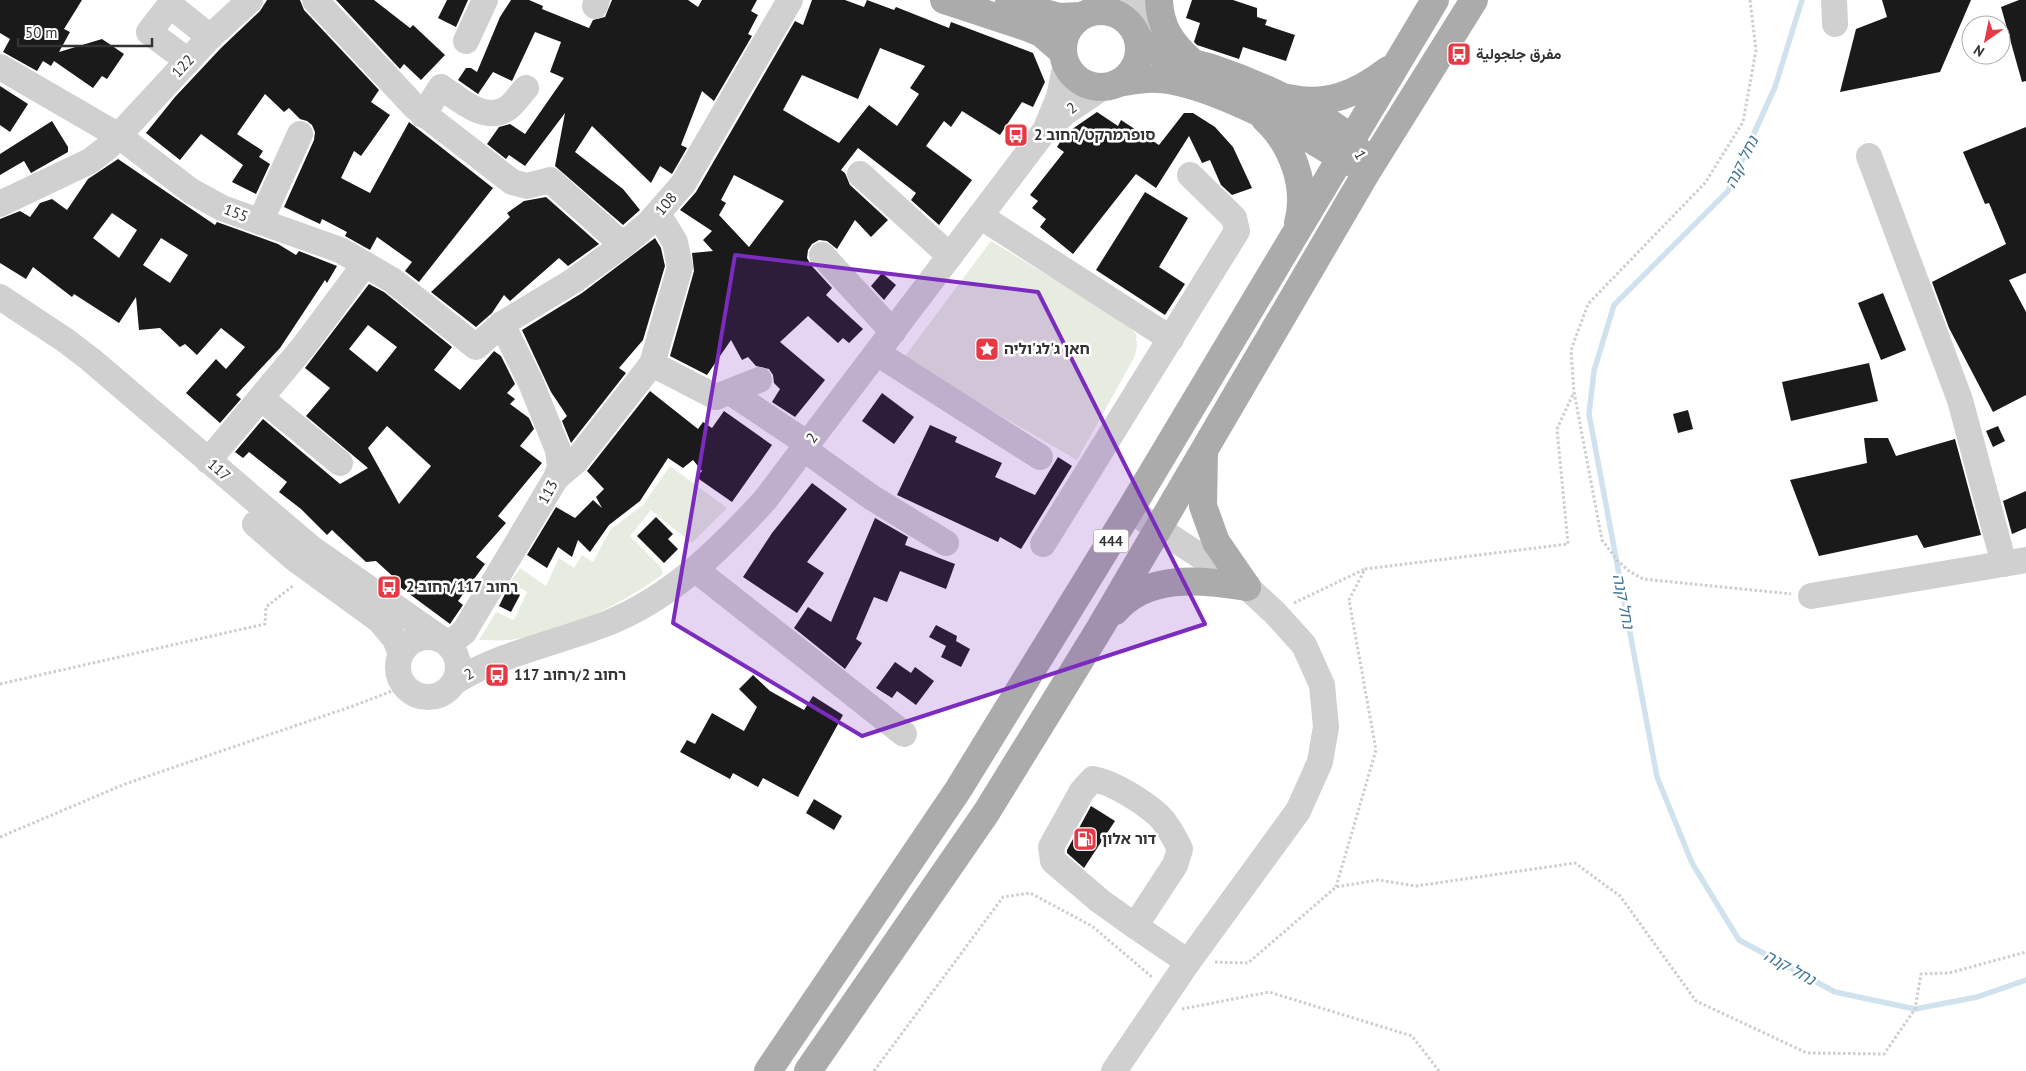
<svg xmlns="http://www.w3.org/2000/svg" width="2026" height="1071" viewBox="0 0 2026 1071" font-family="'PT Sans',Vazirmatn,'Noto Sans Hebrew',sans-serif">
<rect width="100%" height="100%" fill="#fff"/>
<g fill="#e6ecdf">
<polygon points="991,241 1126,323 1136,334 1137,347 1134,358 1077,460 903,359"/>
<path d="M 670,466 L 727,508 L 692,543 L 651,510 L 630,536 L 661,567 L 663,574 C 621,605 562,634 509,640 C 500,641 489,640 479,640 L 496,612 L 514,620 L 527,592 L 510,582 L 520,568 L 546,586 L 559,558 L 574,568 L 582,555 L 593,562 L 611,529 L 643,505 Z"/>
</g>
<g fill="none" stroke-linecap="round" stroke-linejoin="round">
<polyline stroke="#cfe2ee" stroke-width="5.5" points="1802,0 1775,87 1728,191 1614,305 1594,371 1589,414 1657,777 1692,863 1739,940 1835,992 1915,1009 1977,997 2026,980"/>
</g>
<g fill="#1a1a1a" fill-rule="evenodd">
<polygon points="0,0 82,0 64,29 70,32 59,52 102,39 124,54 107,79 102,76 93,88 54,61 51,66 43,61 37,71 3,52 10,39 0,33"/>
<polygon points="267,0 300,0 304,10 379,90 371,102 390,115 361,156 354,151 341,178 370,193 409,122 493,188 419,282 405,271 412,262 377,237 370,250 345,236 347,232 322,219 320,224 284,207 314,140 315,132 312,125 307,121 300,119 289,108 284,112 265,94 237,134 263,151 259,157 270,164 256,194 232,182 243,165 201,134 180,160 146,133 175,97 221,48 260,11"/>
<polygon points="336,0 374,0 410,28 413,25 445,55 421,80 404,64 400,69"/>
<polygon points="447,0 468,0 456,27 438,18"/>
<polygon points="511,0 529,0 543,6 542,9 589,28 593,20 605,17 612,0 688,0 698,7 702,0 757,0 751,11 758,15 748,34 752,36 714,101 702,91 681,145 687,148 672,174 660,166 651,183 592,126 575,152 623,189 640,210 623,225 555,166 565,113 525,166 509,155 506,159 487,144 499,127 510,124 525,134 564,78 550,72 561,42 535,32 512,81 493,72 478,94 458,80 466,68 471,68 477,72 500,17"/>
<path d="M 812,0 L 845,0 L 864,7 L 867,0 L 894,10 L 896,7 L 949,28 L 951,22 L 1033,53 L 1045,82 L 1033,107 L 1022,102 L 1000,135 L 962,111 L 951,127 L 944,121 L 926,146 L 972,180 L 939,225 L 911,200 L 916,193 L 858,148 L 841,170 L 845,173 L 850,185 L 888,220 L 871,237 L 855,220 L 837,249 L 827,241 L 819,240 L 812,244 L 808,250 L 807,258 L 811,265 L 832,288 L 826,295 L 863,329 L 849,343 L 843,338 L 838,343 L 808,316 L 780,342 L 825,380 L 795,417 L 772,402 L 780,389 L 774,383 L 773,375 L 769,369 L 756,366 L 748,357 L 742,360 L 731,340 L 707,375 L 670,356 L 694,271 L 692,253 L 713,251 L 703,240 L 712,231 L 680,210 L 696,192 L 795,21 L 803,25 ZM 880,48 L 925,66 L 910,88 L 919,94 L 897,126 L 869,105 L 839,143 L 783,110 L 802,75 L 858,99 ZM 734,175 L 784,201 L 749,247 L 719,215 L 726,203 L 721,200 Z"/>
<polygon points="1192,0 1233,0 1257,8 1257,17 1267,20 1265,25 1295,35 1286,61 1243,47 1239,59 1197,45 1194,42 1200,23 1186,18"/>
<polygon points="1882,0 1971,0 1940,72 1840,92 1856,29 1887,17"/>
<polygon points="2019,0 2026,0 2026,81 2022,82 2001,7"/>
<polygon points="0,86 28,104 10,132 0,125"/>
<polygon points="1097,112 1118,126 1121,120 1159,145 1184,113 1193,113 1215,127 1233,147 1252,188 1232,195 1221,185 1210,160 1202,163 1189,136 1156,188 1136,174 1073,254 1040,227 1046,219 1032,208 1038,201 1030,195 1064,152 1057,147 1065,134"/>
<polygon points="52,121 68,147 68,152 31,173 24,161 0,175 0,154"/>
<polygon points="2026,127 2026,273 2009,280 2026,312 2026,395 1993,412 1949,328 1932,282 2006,244 1989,203 1985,204 1963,152"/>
<path d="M 118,159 L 215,225 L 217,222 L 278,244 L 296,255 L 299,251 L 337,266 L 327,283 L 325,280 L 280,348 L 236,395 L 241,399 L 220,423 L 186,393 L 216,359 L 226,369 L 245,347 L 221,328 L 197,355 L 185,344 L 180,347 L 160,328 L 139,330 L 136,297 L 119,323 L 74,294 L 72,297 L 33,267 L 26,279 L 0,263 L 0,219 L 20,211 L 30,217 L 40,203 L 52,199 L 67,210 L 88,179 ZM 112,213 L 137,230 L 119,258 L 93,238 ZM 161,238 L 188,255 L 170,283 L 143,265 Z"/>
<polygon points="1145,192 1188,218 1159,267 1185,284 1165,315 1096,270"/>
<polygon points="546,197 599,244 568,266 559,258 510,301 504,295 492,313 476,327 431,292 510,217 507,213 524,201"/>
<polygon points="655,238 661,248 665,266 643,340 619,368 626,373 571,443 562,421 567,416 551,392 522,330 582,293"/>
<polygon points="882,273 896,285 884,300 871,286"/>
<path d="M 369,284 L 384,292 L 452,347 L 434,370 L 460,390 L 494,351 L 501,356 L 515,384 L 507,393 L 515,399 L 510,404 L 529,418 L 534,429 L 520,446 L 542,463 L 498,516 L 506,523 L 476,557 L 485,564 L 458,601 L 463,605 L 450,624 L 396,584 L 398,581 L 376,561 L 366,562 L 332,530 L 327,535 L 301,509 L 279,492 L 287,482 L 249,452 L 243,458 L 235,452 L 263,419 L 340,484 L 368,468 L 306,416 L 330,388 L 305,368 ZM 368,325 L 397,347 L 377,372 L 349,349 ZM 387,426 L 431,466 L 399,504 L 368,448 Z"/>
<polygon points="1883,293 1906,350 1881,360 1858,303"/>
<polygon points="1869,363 1878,401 1791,421 1782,382"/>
<polygon points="650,391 698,429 703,422 712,428 724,411 772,445 732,502 696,477 702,471 693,460 683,468 668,458 640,501 609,525 590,552 578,540 572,557 558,547 547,568 527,555 556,507 575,518 593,500 602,508 596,497 604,489 587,471"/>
<polygon points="882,393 914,417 894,444 862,421"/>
<polygon points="1688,410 1693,429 1678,433 1673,414"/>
<polygon points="930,425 957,437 955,442 1002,463 995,477 1035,495 1058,457 1072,466 1021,549 1000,537 998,542 897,495"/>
<polygon points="1998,426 2005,441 1993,447 1986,431"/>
<polygon points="1864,438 1888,438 1896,456 1955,439 1981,535 1924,548 1917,535 1819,556 1790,480 1867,463"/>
<polygon points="812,483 847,509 807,562 824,573 797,613 743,577 772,533"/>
<polygon points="2026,491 2026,528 2012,534 2003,501"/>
<polygon points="656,517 673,534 668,539 678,549 664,563 637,536"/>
<polygon points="875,518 908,537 905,545 955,564 946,589 900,571 887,602 874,597 856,639 862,643 845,669 794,628 808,607 831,622"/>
<polygon points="508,588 520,595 511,612 499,606"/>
<polygon points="936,625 957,636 956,641 970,649 961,667 941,657 946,646 929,637"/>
<polygon points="895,662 911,673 915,667 934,681 916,705 897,691 892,698 876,688"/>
<polygon points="753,675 770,691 804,710 813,696 843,715 798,797 763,778 758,787 733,773 730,779 680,752 687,740 695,744 712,713 744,731 757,707 739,689"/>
<polygon points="814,799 842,816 834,830 806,813"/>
<polygon points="1091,806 1115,821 1084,868 1067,853 1067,850"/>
</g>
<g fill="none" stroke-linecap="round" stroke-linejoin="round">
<g stroke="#cdcdcd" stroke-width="3" stroke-dasharray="2.5 2.5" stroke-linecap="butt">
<polyline points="1750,0 1756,50 1743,122 1705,183 1588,304 1571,350 1574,392 1602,540 1617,560 1629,571 1643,579 1791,594"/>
<polyline points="1294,603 1365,569"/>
<polyline points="0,684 265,624 266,607 294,585"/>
<polyline points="0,837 125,784 353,706 405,686"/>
<polyline points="1336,887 1376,750 1349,600 1365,569 1568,544 1557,429 1574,392"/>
<polyline points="1215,962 1248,963 1336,887 1378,880 1416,886 1575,863 1620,896 1696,1001 1807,1053 1884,1054 1915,1009 1921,974 1949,973 2026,952"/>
<polyline points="1182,1009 1269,992 1412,1036 1439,1071"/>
<polyline points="874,1071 1003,897 1030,893 1092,926 1153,978"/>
</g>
<g stroke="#d0d0d0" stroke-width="26">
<polyline points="315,0 415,107 512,182 527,186 550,180 623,245"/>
<polyline points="1834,0 1835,24"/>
<polyline points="595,6 597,0"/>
<polyline points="1099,11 1109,8 1120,0"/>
<polyline points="1136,33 1147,0"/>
<polyline points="466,41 485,0"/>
<polyline points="188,61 149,32 170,5 210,37"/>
<polyline points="0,67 119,136 191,191 222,208 340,250 392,280 476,347 502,324 573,281 623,245 649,223 683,184 790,0"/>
<path d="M 423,115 L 441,87 C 459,99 485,124 508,108 C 515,103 520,94 526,88"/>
<polyline points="1047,126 1059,97 1066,63"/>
<polyline points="1869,156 1960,400 2004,564"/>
<polyline points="860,174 950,256"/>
<polyline points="0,204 90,161 107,148 210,37 250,0"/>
<polyline points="980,216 1171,339"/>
<polyline points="260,222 300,134"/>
<polyline points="822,255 893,332"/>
<polyline points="0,297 65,340 90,359 311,548 441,639"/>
<polyline points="877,353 1040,457"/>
<polyline points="652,364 716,397 759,380"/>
<polyline points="730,392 808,444"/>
<polyline points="261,398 340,463"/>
<polyline points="804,449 871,497 946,543"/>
<polyline points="208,461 304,346 365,264"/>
<polyline points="556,478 576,461 652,364 680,267 675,242 658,214"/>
<polyline points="255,524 295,559 379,620 395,639 401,654"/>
<polyline points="1043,544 1237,231 1234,218 1190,175"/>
<polyline points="696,570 904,734"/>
<polyline points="1811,596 2026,560"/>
<circle cx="428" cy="667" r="30"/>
<polyline points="449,644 464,632 556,478 560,466 558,450 531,383 502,324"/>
<path d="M 456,681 C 502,653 557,643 608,623 C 672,597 719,550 765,500 L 1043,133 L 1066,112 L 1103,87"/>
<path d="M 1093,779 C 1112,782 1142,801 1157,814 C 1167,823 1174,837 1180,849 L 1175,865 L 1135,926 L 1100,901 L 1053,861 L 1051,847 L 1082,791 Z"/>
<polyline points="1135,926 1188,962"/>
<polyline points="1114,1071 1188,962 1298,811 1320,762 1326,727 1322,685 1304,645 1275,613 1247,587 1130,510"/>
</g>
<g stroke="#ababab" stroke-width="28">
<polyline points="944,0 1029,28 1041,33 1063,52"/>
<path d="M 1159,0 C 1160,28 1172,44 1192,62"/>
<polyline points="1009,3 1059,17 1081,16"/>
<circle cx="1101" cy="49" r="38"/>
<path d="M 1138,38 C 1157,59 1187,60 1212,68 C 1254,82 1315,109 1349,137 C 1354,140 1356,148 1359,153"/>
<path d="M 1118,83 C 1131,81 1144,78 1157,79 C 1197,80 1268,116 1304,135 C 1322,146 1338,157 1357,165"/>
<path d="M 1289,98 C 1327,107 1358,93 1388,70"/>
<path d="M 1265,119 C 1292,144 1308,186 1298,223"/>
<polyline points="1204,453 1203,506 1216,542 1247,587"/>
<path d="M 1115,611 C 1148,573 1203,580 1247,587"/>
<polyline points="768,1071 958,790 1130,510 1435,0"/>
<polyline points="808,1071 986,813 1100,628 1368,170 1474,0"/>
</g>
</g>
<path fill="#7b2cbf" fill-opacity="0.2" stroke="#7b2cbf" stroke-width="4" stroke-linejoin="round" d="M 735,255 L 1038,292 L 1205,624 L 862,736 L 673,623 Z"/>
<defs>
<g id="bus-square" transform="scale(1.25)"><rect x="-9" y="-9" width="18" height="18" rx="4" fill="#e63946" stroke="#fff"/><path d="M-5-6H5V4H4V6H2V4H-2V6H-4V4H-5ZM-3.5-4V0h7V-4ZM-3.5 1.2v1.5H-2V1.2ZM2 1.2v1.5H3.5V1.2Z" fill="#fff"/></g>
<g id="sight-square" transform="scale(1.25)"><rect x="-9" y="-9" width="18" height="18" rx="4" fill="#e63946" stroke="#fff"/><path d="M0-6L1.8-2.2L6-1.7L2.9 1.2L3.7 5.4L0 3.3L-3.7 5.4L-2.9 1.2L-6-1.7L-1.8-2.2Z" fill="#fff"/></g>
<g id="fuel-square" transform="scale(1.25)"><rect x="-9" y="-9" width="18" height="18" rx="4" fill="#e63946" stroke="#fff"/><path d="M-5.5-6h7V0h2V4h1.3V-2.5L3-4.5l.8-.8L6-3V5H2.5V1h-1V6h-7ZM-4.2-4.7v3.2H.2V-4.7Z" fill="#fff"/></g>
</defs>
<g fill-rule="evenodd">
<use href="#bus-square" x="1459" y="54"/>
<use href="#bus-square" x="1016" y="135"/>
<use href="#sight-square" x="987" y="349"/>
<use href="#bus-square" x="389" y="587"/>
<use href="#bus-square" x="497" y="675"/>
<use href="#fuel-square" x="1085" y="839"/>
</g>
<g text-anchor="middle" stroke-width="5" stroke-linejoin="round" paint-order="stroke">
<rect fill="#fff" stroke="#707070" stroke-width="1" x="1093.5" y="529.5" width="35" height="23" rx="4"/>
<g font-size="14" font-weight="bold" fill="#333">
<text x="1111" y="546">444</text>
</g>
<g font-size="15" font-weight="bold" fill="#333" stroke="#fff" text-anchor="start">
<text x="1476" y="59">مفرق جلجولية</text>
<text x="1034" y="140">סופרמרקט/רחוב 2</text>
<text x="1004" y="354">חאן ג'לג'וליה</text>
<text x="406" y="592">רחוב 117/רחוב 2</text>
<text x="514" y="680">רחוב 2/רחוב 117</text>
<text x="1102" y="844">דור אלון</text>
</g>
<g font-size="15" fill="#333" stroke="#fff">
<text transform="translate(183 66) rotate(-47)" y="5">122</text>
<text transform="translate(1072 108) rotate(-38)" y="5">2</text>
<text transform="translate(1360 155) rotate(62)" y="5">1</text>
<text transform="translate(666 204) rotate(-50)" y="5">108</text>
<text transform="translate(236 213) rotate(21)" y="5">155</text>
<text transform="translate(812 438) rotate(-53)" y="5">2</text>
<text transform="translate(219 470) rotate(41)" y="5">117</text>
<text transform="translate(548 492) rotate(-61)" y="5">113</text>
<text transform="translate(469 674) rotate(-30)" y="5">2</text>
</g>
<g font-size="16" font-style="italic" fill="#3f7597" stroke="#fff">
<text transform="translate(1741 162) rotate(-64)" y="6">נחל קנה</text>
<text transform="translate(1624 601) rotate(79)" y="6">נחל קנה</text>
<text transform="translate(1790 967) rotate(29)" y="6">נחל קנה</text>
</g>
</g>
<g transform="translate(1986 40) rotate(213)"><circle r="24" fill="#ffffff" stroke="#adadad"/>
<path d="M0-4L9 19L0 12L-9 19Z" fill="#e63946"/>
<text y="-8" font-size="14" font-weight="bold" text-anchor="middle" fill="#333333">N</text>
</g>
<path d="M18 38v8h134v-8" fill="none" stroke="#333333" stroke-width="2.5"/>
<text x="25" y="38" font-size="15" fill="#333333" stroke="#ffffff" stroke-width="4" paint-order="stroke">50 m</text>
</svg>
